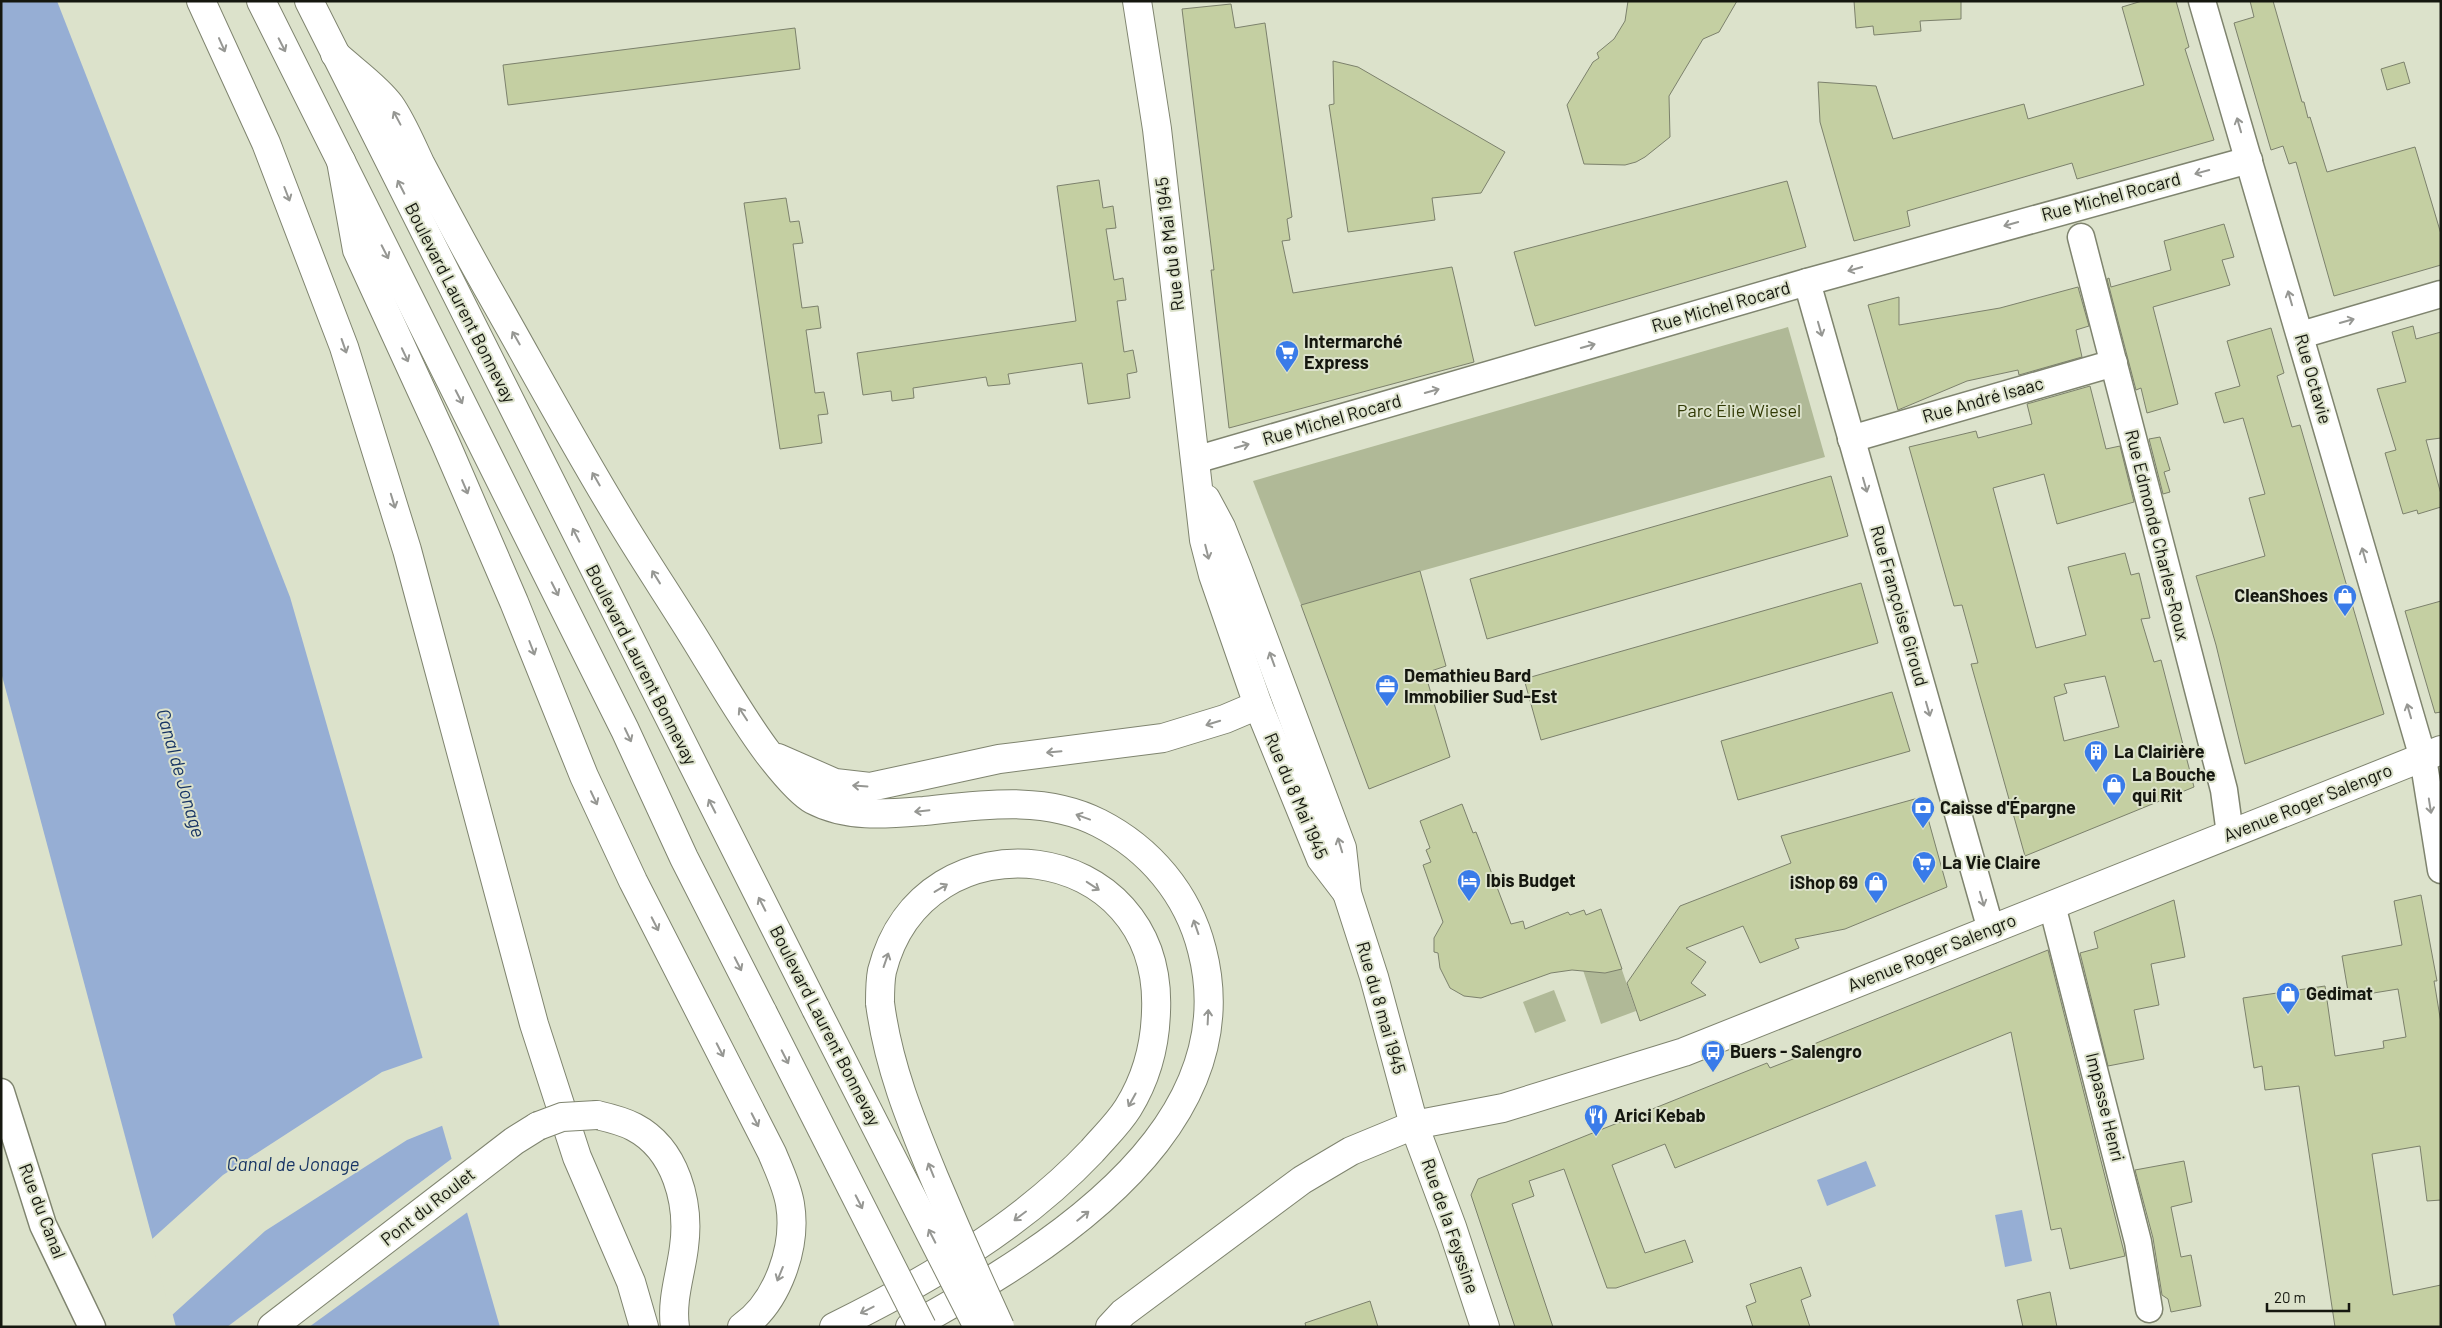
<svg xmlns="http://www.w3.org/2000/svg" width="2442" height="1328" viewBox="0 0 2442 1328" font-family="Barlow,sans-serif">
<rect width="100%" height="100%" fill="#dce2cb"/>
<g fill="#b0b997">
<polygon points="1788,327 1825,457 1301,605 1253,481"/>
<polygon points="1621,967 1636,1011 1601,1024 1583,970 1605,973"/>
<polygon points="1554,990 1566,1021 1535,1033 1523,1002"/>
</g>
<g fill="#96aed4">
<polygon points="1,1 57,1 290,597 500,1327 176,1327 1,672"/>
<polygon points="1866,1161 1876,1186 1827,1206 1817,1180"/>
<polygon points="2022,1210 2032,1261 2005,1267 1995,1215"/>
</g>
<g fill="#dce2cb">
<polygon points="425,1057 444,1125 407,1140 265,1231 171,1316 151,1240 223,1175 382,1072"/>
<polygon points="454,1157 469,1211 309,1327 227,1327"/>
</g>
<g fill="#c4cfa2" stroke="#7c816c" fill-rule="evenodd">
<polygon points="1628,1 1737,1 1719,32 1703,39 1669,96 1670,137 1645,157 1636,162 1625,165 1584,164 1567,105 1593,62 1599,58 1597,53 1614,39 1625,21"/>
<polygon points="1854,1 1961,1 1961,19 1920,21 1921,31 1874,35 1873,26 1856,28"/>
<polygon points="2142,1 2176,1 2189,47 2185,49 2214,140 2077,179 2072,163 1907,211 1910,226 1854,241 1820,122 1818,82 1876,86 1893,139 2024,104 2028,119 2144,85 2122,7"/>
<polygon points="2250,1 2273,1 2302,102 2304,102 2308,118 2310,117 2327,172 2415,147 2441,234 2441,265 2334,296 2296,162 2289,164 2283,146 2271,150 2243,54 2234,23 2254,17"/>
<polygon points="1231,4 1235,28 1265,23 1292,217 1287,219 1290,240 1282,241 1293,293 1452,267 1474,362 1229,428 1211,270 1214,270 1182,9"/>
<polygon points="795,28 800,69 508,105 503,65"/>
<polygon points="1333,61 1358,67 1505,152 1481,193 1432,198 1435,220 1348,232 1329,105 1334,104"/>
<polygon points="2404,62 2410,83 2387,90 2381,69"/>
<polygon points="1099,180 1103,208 1113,206 1116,228 1106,229 1114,280 1123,278 1126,300 1117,301 1124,352 1133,350 1137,372 1127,374 1130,398 1088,404 1082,363 1008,374 1010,384 988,386 986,377 913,388 914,398 892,401 891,391 863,395 857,353 1076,321 1057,186"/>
<polygon points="1787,181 1806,247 1535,326 1514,252"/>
<polygon points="786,198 790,222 799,221 803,243 793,244 802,308 818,306 821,328 806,330 815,393 824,392 828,414 818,415 822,443 780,449 744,203"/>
<polygon points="2224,224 2234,257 2222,260 2230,285 2153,307 2178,404 2147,413 2141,388 2136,390 2107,279 2109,278 2111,287 2171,270 2164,241"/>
<polygon points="2078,287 2089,326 2076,330 2082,357 2019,375 2018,370 1967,381 1898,410 1868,305 1899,297 1899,325 2000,308"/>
<polygon points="2413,326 2416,339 2441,332 2441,438 2426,440 2441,494 2441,507 2418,514 2417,510 2403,514 2385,453 2396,450 2377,389 2406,382 2392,332"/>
<polygon points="2271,328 2284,373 2277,376 2292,427 2300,425 2384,714 2245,764 2216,645 2196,576 2265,556 2249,498 2265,494 2243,418 2224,423 2215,393 2240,386 2227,341"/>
<path d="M 2090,386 L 2106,449 L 2120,446 L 2134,502 L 2057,524 L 2044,474 L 1993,488 L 2036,648 L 2086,635 L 2068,567 L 2125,553 L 2131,575 L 2139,573 L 2150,618 L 2141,619 L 2154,662 L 2161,660 L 2194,787 L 2025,856 L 1971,664 L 1978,663 L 1962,605 L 1954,606 L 1909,447 L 1976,431 L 1978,438 L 2032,424 L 2027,404 ZM 2105,676 L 2119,727 L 2064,741 L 2054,697 L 2067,693 L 2064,684 Z"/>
<polygon points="2160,437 2170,470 2164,472 2170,492 2163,494 2149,439"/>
<polygon points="1831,476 1848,536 1487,639 1470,579"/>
<polygon points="1420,571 1446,666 1425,673 1450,757 1369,789 1301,605"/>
<polygon points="1861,583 1878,643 1541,740 1524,679"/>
<polygon points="2441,601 2441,712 2435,713 2405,611"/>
<polygon points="1892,692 1910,751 1738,800 1721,741"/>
<polygon points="1922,797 1947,887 1845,929 1795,939 1799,948 1760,963 1743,926 1686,948 1706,962 1691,983 1706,995 1640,1021 1627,983 1680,906 1791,863 1781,836"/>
<polygon points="1462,804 1473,833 1476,832 1511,924 1523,921 1525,929 1568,912 1570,915 1584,910 1586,915 1601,909 1622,969 1605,973 1572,970 1551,973 1481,998 1464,996 1450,988 1440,968 1438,953 1434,952 1434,938 1443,922 1423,865 1431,862 1426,850 1430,848 1420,821"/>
<polygon points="2421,895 2437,981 2434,981 2441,1023 2441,1200 2427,1201 2420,1146 2372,1154 2393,1295 2441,1285 2441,1327 2335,1327 2299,1086 2265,1090 2262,1066 2254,1068 2243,998 2325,986 2335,1056 2384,1048 2383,1041 2406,1037 2398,989 2349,997 2342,956 2402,945 2394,901"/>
<polygon points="2174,900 2185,957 2151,964 2159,1005 2134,1010 2144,1059 2108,1066 2080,953 2098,948 2094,932"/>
<polygon points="2048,950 2125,1256 2070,1269 2061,1228 2051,1230 2011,1032 1675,1168 1665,1144 1612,1165 1645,1253 1685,1240 1693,1262 1616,1288 1607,1288 1564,1169 1529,1181 1534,1196 1512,1204 1553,1327 1515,1327 1471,1195 1478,1179 1767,1063 1770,1068 1816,1050 1814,1044"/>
<polygon points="2184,1161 2192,1202 2171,1207 2181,1257 2191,1255 2201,1306 2171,1312 2168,1299 2162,1295 2153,1238 2135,1170"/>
<polygon points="1801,1267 1811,1296 1801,1300 1810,1327 1753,1327 1746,1306 1756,1302 1750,1284"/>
<polygon points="2050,1292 2057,1327 2023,1327 2017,1300"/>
<polygon points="1370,1301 1378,1327 1306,1327 1305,1323"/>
</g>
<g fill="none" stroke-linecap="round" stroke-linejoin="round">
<g stroke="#7f846f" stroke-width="29">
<g id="minor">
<polyline points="2202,1 2423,758 2441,870"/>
<polyline points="2081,237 2224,790 2230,834"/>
<polyline points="1807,282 1991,930"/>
<polyline points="2301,335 2441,294"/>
<polyline points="1851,439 2114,363"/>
<polyline points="1195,460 1807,282 2249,160"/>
<polyline points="2052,905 2138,1242 2149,1309"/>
<polyline points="1,1092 43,1225 92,1327"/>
</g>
</g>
<g stroke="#7f846f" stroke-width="30">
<g id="tertiary">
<polyline points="1137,1 1157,129 1204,540 1213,575 1258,705 1321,859 1347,893"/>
<polyline points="1206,499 1221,527 1238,570 1342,848 1347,893 1374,977 1414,1125 1452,1227 1485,1327"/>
<path d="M 597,1115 C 610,1118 623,1121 634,1127 C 676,1149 690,1203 684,1247 C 681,1273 671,1300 675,1327"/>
<polyline points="272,1327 514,1141 538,1126"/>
</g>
</g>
<g stroke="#7f846f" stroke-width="30">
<polyline id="secondary" points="1110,1327 1123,1313 1302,1180 1351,1151 1414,1125 1503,1108 1684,1052 2441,750"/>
</g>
<g stroke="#7f846f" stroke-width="30">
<g id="trunk">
<polyline points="201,1 266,143 344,347 407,550 534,1024 577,1157 631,1282 644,1327"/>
<polyline points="261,1 625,730 684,858 763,1013"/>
<polyline points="309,1 816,1009"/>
<path d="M 335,54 C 351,69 377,87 390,105 C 402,122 411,144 420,163 C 442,205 464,246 487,287 C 532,366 575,446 622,523 C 645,561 669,597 692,634 C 717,674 740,716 768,753 C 778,766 800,793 813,800 C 847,818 887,814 924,811 C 981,805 1045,795 1099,823 C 1150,849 1188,894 1202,950 C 1240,1097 1109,1206 999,1275 C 969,1294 941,1311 910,1327"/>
<path d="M 341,161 L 357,250 L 445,442 L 514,602 L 584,776 L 633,881 L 772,1153 C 779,1170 787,1186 790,1204 C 797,1246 778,1302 742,1327"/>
<polyline points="778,758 835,783 870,787 999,759 1163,738 1225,719 1258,705"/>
<path d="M 834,1327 C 927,1281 1020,1227 1092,1151 C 1104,1137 1118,1124 1128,1108 C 1146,1079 1155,1046 1156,1012 C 1164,836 923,809 882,971 C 880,981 880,992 880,1003"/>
</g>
</g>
<use href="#minor" stroke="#fff" stroke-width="26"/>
<use href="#tertiary" stroke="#fff" stroke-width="28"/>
<use href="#secondary" stroke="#fff" stroke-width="28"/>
<use href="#trunk" stroke="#fff" stroke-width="28"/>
<g stroke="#7f846f" stroke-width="30" stroke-linecap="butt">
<polyline id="tertiary-bridge" points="538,1126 562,1117 597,1115"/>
</g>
<g stroke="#7f846f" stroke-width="30" stroke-linecap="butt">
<g id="trunk-bridge">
<path d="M 880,1003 C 888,1065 910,1119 934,1177 C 955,1227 977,1277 1000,1327"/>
<polyline points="816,1009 978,1327"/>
<polyline points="763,1013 922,1327"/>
</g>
</g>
<use href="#tertiary-bridge" stroke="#fff" stroke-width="28"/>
<use href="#trunk-bridge" stroke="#fff" stroke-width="28"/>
</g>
<defs><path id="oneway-shaft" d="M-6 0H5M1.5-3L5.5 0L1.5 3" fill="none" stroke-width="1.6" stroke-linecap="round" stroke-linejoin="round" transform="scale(1.25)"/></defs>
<g stroke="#969793">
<use href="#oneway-shaft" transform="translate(222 45) rotate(66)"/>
<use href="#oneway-shaft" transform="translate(282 45) rotate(63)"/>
<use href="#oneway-shaft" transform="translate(397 118) rotate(-118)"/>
<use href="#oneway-shaft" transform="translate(2239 125) rotate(-106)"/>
<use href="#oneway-shaft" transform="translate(2202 172) rotate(165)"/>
<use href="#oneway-shaft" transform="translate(401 187) rotate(-117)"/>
<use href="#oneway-shaft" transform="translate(287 194) rotate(69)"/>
<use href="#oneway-shaft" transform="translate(2011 224) rotate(164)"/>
<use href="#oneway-shaft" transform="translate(385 252) rotate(63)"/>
<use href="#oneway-shaft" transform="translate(1855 269) rotate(164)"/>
<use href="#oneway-shaft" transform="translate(2290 298) rotate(-106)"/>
<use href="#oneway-shaft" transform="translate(2347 321) rotate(-16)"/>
<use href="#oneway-shaft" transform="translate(1820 329) rotate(74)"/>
<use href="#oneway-shaft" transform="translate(516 338) rotate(-120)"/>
<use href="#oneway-shaft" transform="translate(344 346) rotate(71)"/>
<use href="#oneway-shaft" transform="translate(1588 346) rotate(-16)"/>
<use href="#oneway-shaft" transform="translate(405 355) rotate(65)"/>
<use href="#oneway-shaft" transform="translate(1432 391) rotate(-16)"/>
<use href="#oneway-shaft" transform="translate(459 397) rotate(63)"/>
<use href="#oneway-shaft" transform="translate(1242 446) rotate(-16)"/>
<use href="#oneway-shaft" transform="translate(596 479) rotate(-120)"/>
<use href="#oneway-shaft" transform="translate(1865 485) rotate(74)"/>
<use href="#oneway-shaft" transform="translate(465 487) rotate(67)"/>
<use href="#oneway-shaft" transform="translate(393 501) rotate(73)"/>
<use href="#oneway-shaft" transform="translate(576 535) rotate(-117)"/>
<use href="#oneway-shaft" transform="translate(1207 552) rotate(76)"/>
<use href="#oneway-shaft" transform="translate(2364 555) rotate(-106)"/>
<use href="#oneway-shaft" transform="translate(656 577) rotate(-122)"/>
<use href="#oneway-shaft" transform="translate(555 589) rotate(63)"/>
<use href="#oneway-shaft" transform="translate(532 648) rotate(69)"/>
<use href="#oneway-shaft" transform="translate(1272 659) rotate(-110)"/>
<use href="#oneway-shaft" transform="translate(1928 709) rotate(74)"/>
<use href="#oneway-shaft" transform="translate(2409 711) rotate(-106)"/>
<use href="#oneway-shaft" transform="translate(743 714) rotate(-123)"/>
<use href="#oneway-shaft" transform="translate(1213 723) rotate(163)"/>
<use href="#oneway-shaft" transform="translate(628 735) rotate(65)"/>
<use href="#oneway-shaft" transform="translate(1054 752) rotate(175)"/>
<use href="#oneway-shaft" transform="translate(860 786) rotate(-176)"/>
<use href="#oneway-shaft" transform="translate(594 798) rotate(65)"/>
<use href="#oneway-shaft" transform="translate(712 806) rotate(-117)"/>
<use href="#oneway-shaft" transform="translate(2430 806) rotate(81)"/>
<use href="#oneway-shaft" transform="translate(922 811) rotate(174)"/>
<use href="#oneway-shaft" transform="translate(1083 817) rotate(-160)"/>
<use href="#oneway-shaft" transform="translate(1340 845) rotate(-107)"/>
<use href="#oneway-shaft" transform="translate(1093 886) rotate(33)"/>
<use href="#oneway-shaft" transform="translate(941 888) rotate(-31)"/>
<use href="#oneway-shaft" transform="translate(1982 899) rotate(74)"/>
<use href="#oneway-shaft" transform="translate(762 904) rotate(-117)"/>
<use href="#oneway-shaft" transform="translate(655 924) rotate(63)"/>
<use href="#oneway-shaft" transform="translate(1196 927) rotate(-109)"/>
<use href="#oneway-shaft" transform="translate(886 960) rotate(-71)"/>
<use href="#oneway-shaft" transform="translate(738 964) rotate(63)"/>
<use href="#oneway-shaft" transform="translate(1208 1017) rotate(-87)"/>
<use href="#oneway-shaft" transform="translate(720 1050) rotate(63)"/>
<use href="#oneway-shaft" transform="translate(785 1057) rotate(63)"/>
<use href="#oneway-shaft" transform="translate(1132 1100) rotate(119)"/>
<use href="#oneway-shaft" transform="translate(755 1120) rotate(63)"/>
<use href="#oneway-shaft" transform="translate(931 1170) rotate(-112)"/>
<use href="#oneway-shaft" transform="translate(859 1202) rotate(63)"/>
<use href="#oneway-shaft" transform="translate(1020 1216) rotate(143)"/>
<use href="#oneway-shaft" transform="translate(1083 1216) rotate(-39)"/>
<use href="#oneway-shaft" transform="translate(932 1236) rotate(-117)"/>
<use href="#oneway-shaft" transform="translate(780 1274) rotate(112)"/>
<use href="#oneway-shaft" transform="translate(867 1310) rotate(153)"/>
</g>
<defs>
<g id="supermarket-pin" transform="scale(1.25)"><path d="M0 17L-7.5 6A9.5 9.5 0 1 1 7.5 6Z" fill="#397be9" stroke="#dce2cb"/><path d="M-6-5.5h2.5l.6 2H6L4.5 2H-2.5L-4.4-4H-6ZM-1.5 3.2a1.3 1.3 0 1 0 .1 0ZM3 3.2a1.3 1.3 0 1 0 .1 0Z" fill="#fff"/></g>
<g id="shop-pin" transform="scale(1.25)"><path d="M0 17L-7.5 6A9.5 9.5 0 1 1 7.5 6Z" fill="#397be9" stroke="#dce2cb"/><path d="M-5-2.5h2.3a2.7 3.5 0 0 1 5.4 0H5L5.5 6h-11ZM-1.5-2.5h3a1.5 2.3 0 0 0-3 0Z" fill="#fff"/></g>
<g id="office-pin" transform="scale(1.25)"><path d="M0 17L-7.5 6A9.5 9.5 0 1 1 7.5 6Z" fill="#397be9" stroke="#dce2cb"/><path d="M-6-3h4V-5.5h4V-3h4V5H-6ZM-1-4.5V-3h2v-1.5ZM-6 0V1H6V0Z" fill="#fff"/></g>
<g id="building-pin" transform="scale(1.25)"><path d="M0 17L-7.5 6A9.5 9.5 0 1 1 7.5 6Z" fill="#397be9" stroke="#dce2cb"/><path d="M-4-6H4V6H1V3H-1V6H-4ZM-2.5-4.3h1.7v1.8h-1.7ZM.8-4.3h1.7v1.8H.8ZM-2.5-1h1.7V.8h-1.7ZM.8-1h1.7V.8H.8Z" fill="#fff"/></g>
<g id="bank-pin" transform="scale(1.25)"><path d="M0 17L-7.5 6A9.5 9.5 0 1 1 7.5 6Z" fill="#397be9" stroke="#dce2cb"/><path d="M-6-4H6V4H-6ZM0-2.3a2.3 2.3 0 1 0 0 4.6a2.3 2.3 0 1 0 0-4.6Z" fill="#fff"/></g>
<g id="hotel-pin" transform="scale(1.25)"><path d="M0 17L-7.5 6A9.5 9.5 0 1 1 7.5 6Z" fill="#397be9" stroke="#dce2cb"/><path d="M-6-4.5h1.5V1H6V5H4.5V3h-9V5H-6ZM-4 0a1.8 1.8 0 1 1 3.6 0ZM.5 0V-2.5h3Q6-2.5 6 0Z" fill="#fff"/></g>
<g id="bus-pin" transform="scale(1.25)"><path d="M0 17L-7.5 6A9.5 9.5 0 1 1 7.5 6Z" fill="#397be9" stroke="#dce2cb"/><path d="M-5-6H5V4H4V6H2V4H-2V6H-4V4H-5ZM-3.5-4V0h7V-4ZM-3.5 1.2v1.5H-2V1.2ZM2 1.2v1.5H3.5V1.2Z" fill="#fff"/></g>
<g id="restaurant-pin" transform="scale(1.25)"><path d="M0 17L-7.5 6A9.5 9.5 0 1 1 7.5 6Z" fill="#397be9" stroke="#dce2cb"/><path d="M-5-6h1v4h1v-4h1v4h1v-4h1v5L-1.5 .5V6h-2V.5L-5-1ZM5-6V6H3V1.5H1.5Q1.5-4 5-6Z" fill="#fff"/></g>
</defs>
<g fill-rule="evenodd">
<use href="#supermarket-pin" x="1287" y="352"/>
<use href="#shop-pin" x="2345" y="596"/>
<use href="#office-pin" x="1387" y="686"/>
<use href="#building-pin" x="2096" y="752"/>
<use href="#shop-pin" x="2114" y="785"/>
<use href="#bank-pin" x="1923" y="808"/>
<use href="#supermarket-pin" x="1924" y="863"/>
<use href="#hotel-pin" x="1469" y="881"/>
<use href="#shop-pin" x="1876" y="883"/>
<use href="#shop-pin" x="2288" y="994"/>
<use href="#bus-pin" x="1713" y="1052"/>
<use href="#restaurant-pin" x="1596" y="1116"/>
</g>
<g text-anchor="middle" stroke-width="4" stroke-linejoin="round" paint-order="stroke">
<g font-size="18" fill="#15170f" stroke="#dce2cb">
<text transform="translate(2111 197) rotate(-15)" y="6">Rue Michel Rocard</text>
<text transform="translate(1170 244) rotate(-97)" y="6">Rue du 8 Mai 1945</text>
<text transform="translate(460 303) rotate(63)" y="6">Boulevard Laurent Bonnevay</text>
<text transform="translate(1721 307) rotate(-16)" y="6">Rue Michel Rocard</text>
<text transform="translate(2313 379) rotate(74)" y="6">Rue Octavie</text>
<text transform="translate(1983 400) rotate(-16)" y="6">Rue André Isaac</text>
<text transform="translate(1332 420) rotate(-16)" y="6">Rue Michel Rocard</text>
<text transform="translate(2157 535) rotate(76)" y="6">Rue Edmonde Charles-Roux</text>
<text transform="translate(1899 606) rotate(74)" y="6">Rue Françoise Giroud</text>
<text transform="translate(641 665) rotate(63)" y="6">Boulevard Laurent Bonnevay</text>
<text transform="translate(1296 796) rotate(67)" y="6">Rue du 8 Mai 1945</text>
<text transform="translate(2308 803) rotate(-22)" y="6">Avenue Roger Salengro</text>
<text transform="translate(1932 953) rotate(-22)" y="6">Avenue Roger Salengro</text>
<text transform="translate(1381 1008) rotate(74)" y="6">Rue du 8 mai 1945</text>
<text transform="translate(825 1026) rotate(63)" y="6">Boulevard Laurent Bonnevay</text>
<text transform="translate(2105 1107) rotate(76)" y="6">Impasse Henri</text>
<text transform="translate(428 1207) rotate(-38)" y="6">Pont du Roulet</text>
<text transform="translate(42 1211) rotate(69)" y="6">Rue du Canal</text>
<text transform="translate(1450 1226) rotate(71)" y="6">Rue de la Feyssine</text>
</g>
<g font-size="18" font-weight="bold" fill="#15170f" stroke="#dce2cb" text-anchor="start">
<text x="1304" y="348">Intermarché<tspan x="1304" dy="21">Express</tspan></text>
<text x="2328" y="602" text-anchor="end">CleanShoes</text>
<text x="1404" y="682">Demathieu Bard<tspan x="1404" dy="21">Immobilier Sud-Est</tspan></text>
<text x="2114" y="758">La Clairière</text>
<text x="2132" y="781">La Bouche<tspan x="2132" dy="21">qui Rit</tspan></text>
<text x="1940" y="814">Caisse d'Épargne</text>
<text x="1942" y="869">La Vie Claire</text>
<text x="1486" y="887">Ibis Budget</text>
<text x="1858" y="889" text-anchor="end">iShop 69</text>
<text x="2306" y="1000">Gedimat</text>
<text x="1730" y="1058">Buers - Salengro</text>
<text x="1614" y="1122">Arici Kebab</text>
</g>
<g font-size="18" fill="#313a05" stroke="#dce2cb">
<text x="1739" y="417">Parc Élie Wiesel</text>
</g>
<g font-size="19" font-style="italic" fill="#183564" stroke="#dce2cb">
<text transform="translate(181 773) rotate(74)" y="7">Canal de Jonage</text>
<text x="293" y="1171">Canal de Jonage</text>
</g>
</g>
<rect width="2442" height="1328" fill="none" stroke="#15170f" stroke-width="5"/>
<path d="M2267 1303v8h82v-8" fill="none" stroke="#15170f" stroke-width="2.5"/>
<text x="2274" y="1303" font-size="15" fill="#15170f" stroke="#dce2cb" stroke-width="4" paint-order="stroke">20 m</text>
</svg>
